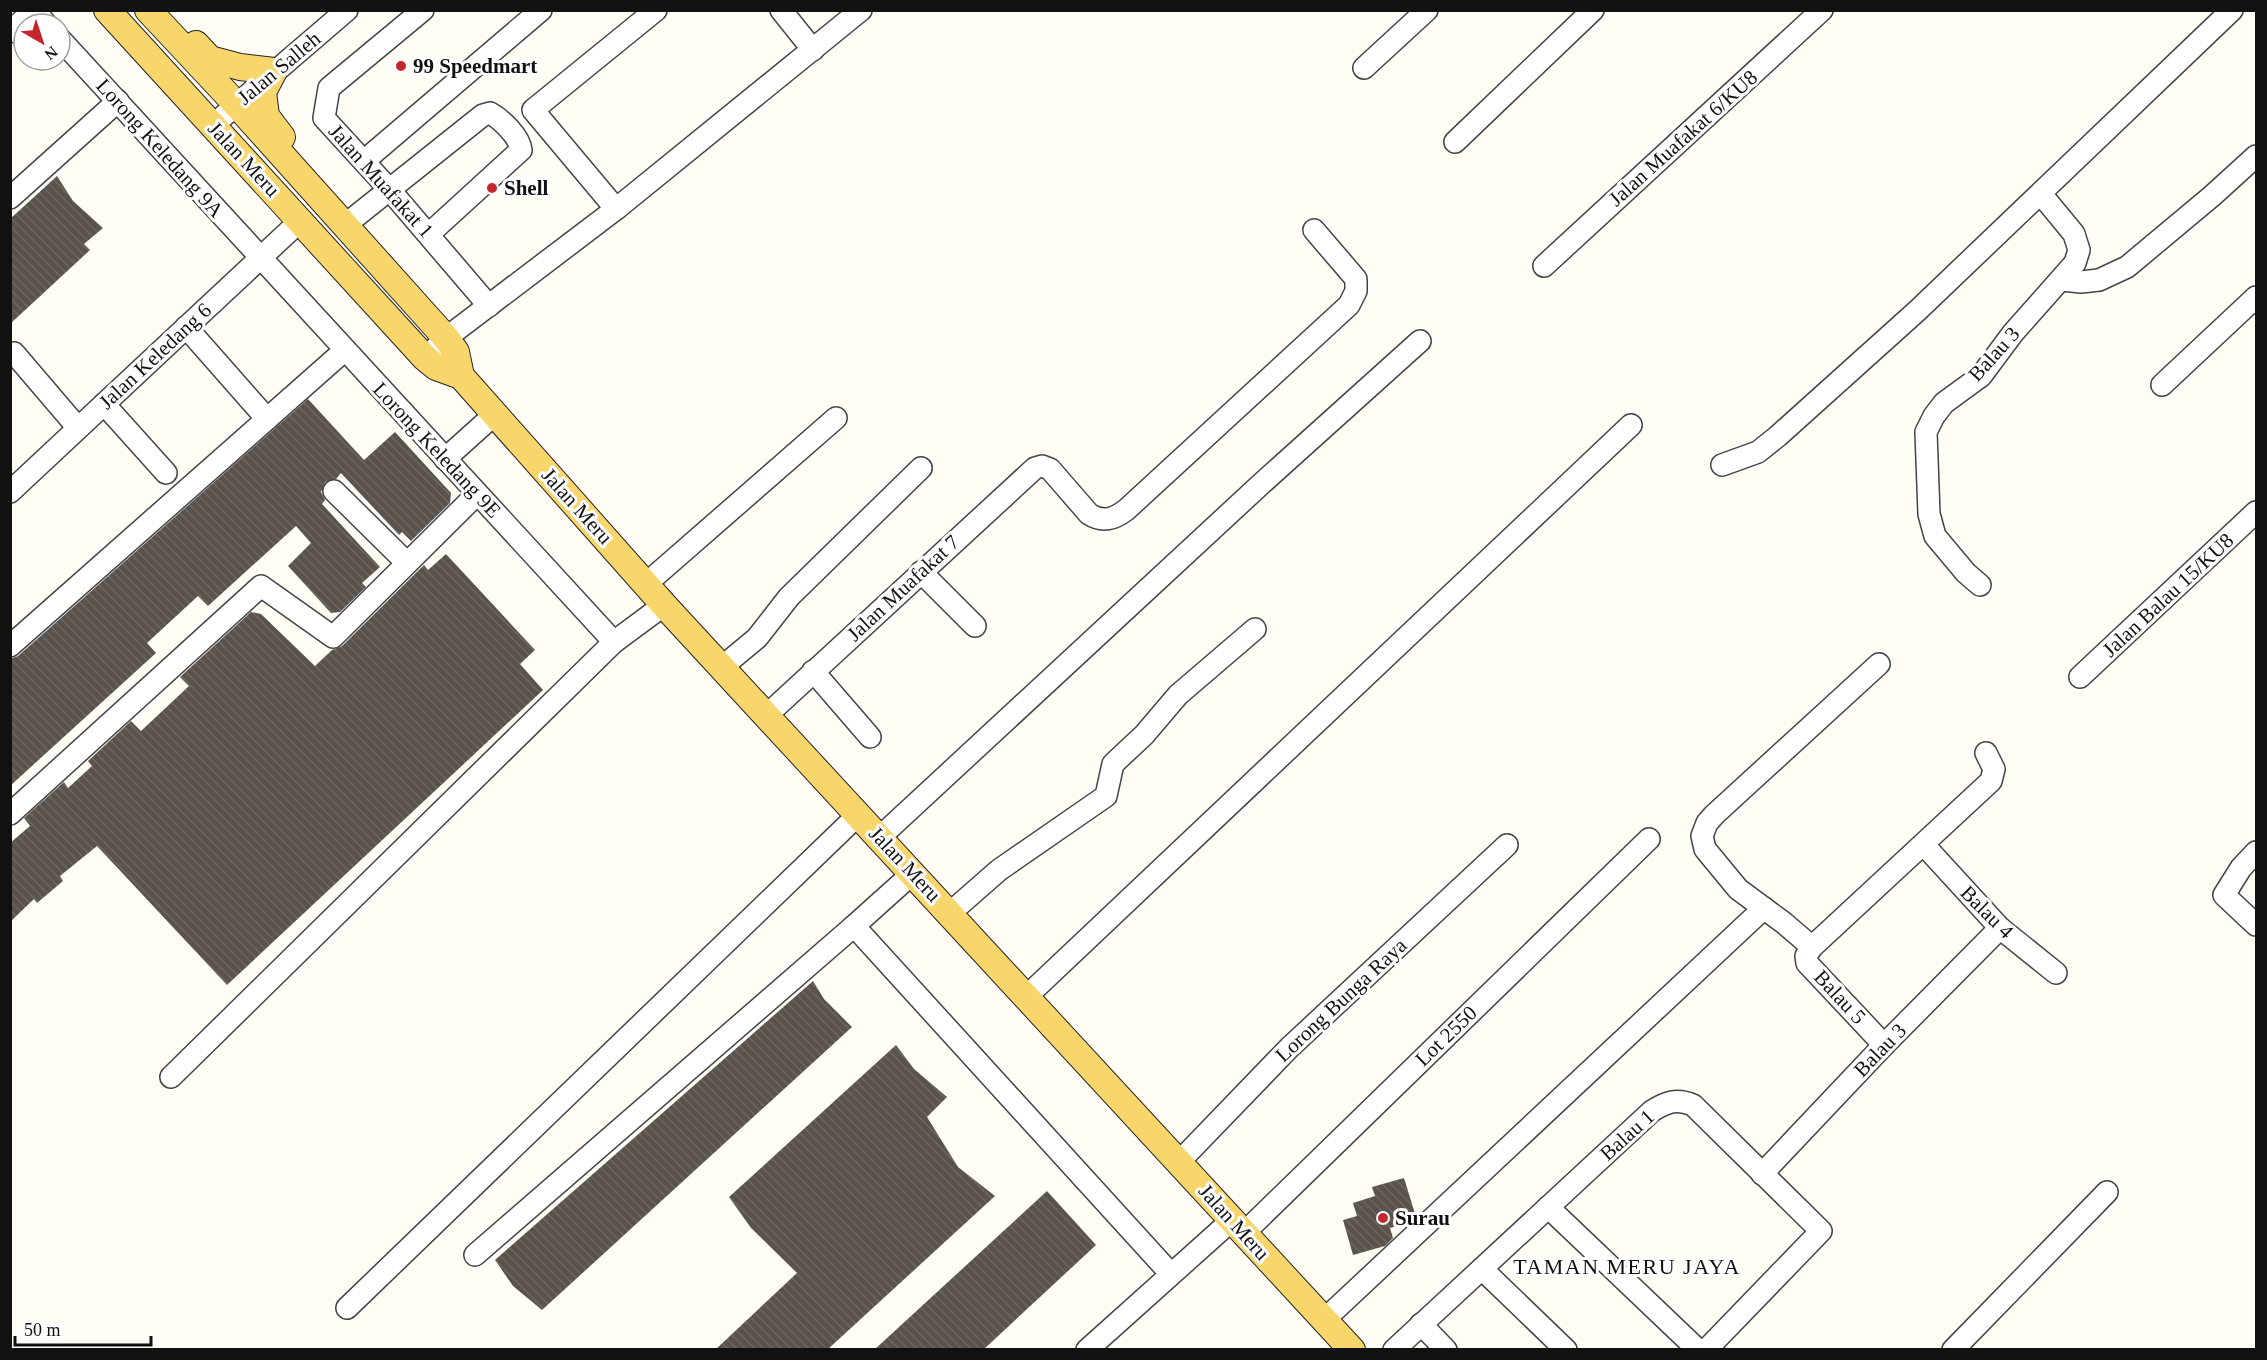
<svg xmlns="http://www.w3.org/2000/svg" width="2267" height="1360" viewBox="0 0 2267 1360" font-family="Georgia,serif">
<defs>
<pattern id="building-back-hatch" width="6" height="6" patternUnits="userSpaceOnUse" patternTransform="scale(1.5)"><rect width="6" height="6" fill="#5a524d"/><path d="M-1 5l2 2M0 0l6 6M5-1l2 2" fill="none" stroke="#6d6662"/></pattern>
</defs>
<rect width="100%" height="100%" fill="#fffdf5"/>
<g fill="url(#building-back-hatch)">
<polygon points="57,176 73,201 103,228 84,244 90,250 10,324 10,219"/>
<polygon points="308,399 364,460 395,432 451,493 450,503 411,541 402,532 399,535 341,473 336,479 325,482 321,492 325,500 322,504 380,567 362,583 366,587 340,612 331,613 288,566 311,543 296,526 208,606 198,596 147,643 156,653 10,786 10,659 18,656"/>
<polygon points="446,554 535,650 520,664 543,690 227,985 97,846 60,876 63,881 37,903 34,899 10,922 10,843 30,826 24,818 64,782 68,788 92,766 88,761 131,721 141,731 189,686 180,677 251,612 261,614 315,666 332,650 342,646 424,565 428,570"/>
<polygon points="813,981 824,999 852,1027 542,1310 513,1286 495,1260"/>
<polygon points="896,1045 914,1069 947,1097 927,1117 958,1167 995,1196 827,1350 715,1350 797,1273 751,1228 729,1197"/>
<polygon points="1404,1178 1416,1217 1410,1222 1390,1228 1393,1238 1385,1246 1353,1255 1343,1220 1357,1216 1353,1203 1375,1196 1372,1187"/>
<polygon points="1047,1191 1096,1245 983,1350 874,1350"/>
</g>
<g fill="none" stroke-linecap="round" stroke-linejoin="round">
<g stroke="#444" stroke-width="24">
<g id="minor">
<polyline points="423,10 329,88 324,118 389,189 489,306"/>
<polyline points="781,10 813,50"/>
<polyline points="10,32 34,10 46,24"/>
<polyline points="60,39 614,642"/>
<polyline points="1364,68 1427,10"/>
<polyline points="212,126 347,10"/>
<polyline points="1455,142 1593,10"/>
<polyline points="364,161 541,10"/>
<polyline points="10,198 118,101"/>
<polyline points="616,209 533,110 656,10"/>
<path d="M 345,225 L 483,115 L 490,113 C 501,119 520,137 521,150 L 429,234"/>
<polyline points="1544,266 1822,10"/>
<polyline points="2062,280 2081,282 2099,280 2127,267 2212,196 2256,156"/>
<polyline points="186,327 267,419"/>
<polyline points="14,353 78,428"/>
<polyline points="425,358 446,338 616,209 861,10"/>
<polyline points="2162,385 2256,297"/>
<polyline points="104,404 166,473"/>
<polyline points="445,459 495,414"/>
<polyline points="1722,465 1758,452 1778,436 1917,311 2232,10"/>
<polyline points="334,491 407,563"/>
<polyline points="10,492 300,221"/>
<polyline points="921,572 975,626"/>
<polyline points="647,583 836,418"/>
<polyline points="1980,585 1966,573 1935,536 1929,514 1926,432 1934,416 1944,403 1981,376 2013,333 2075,263 2079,250 2074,234 2041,194"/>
<polyline points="10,646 345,350"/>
<polyline points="722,667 757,638 789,597 921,468"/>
<polyline points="813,671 870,737"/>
<polyline points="2080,677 2256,512"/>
<path d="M 767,715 L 1035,468 L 1042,466 L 1050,469 L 1089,514 C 1103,523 1114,519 1126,510 L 1349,305 L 1356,291 L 1356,279 L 1314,230"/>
<polyline points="10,814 261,586 333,637 477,494"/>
<polyline points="880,837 1260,485 1420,341"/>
<polyline points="1924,845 2000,928 2056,973"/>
<polyline points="2256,852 2241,868 2224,895 2256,925"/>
<polyline points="950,913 999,870 1106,796 1113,764 1144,735 1178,695 1255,629"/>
<polyline points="854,926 913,873"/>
<polyline points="1812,947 1784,923 1738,889 1710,855 1705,849 1702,836 1707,823 1714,815 1879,664"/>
<polyline points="1027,996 1631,425"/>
<polyline points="1884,1045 1807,963 1806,956 1812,947 1991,781 1994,769 1986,753"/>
<polyline points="171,1077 614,642 664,605"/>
<polyline points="1179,1162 1289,1048 1507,845"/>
<polyline points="1762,1174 1884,1045 2000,928"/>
<polyline points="1548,1207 1698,1350"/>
<polyline points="1244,1233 1649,839"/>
<polyline points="475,1255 854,926 1170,1273"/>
<polyline points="1482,1269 1566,1350"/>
<polyline points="347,1308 859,814"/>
<polyline points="1324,1320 1764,908"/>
<polyline points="1421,1324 1446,1350"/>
<polyline points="1087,1350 1232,1220"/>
<path d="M 1394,1350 L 1652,1111 C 1666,1102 1677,1098 1693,1105 L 1821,1231 L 1706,1350"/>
<polyline points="1953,1350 2107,1192"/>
</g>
</g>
<g stroke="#222" stroke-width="28">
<g id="major">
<polyline points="107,10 425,358 436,367 461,376"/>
<polyline points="148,10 236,104 446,338 456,352 461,376 664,605 1352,1350"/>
<polyline points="196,44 210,59 240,67 274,71 263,92 266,116 282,137"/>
</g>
</g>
<use href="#minor" stroke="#fff" stroke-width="21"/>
<use href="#major" stroke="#f9d66b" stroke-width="26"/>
</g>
<g fill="#c4262e" stroke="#fff" stroke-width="2">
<circle cx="401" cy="66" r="6"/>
<circle cx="492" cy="188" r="6"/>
<circle cx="1383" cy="1218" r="6"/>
</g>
<g text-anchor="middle" stroke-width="6" stroke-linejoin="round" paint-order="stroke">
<g font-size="21" font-weight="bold" fill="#111" stroke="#fff" text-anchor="start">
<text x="413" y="73">99 Speedmart</text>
<text x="504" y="195">Shell</text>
<text x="1395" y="1225">Surau</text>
</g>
<g font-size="21" fill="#111" stroke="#fff">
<text transform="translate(279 68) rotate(-40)" y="7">Jalan Salleh</text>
<text transform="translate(1683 138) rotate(-42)" y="7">Jalan Muafakat 6/KU8</text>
<text transform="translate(160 148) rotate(48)" y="7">Lorong Keledang 9A</text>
<text transform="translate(244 159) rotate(47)" y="7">Jalan Meru</text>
<text transform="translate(381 181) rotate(48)" y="7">Jalan Muafakat 1</text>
<text transform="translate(1994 354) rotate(-48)" y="7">Balau 3</text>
<text transform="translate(155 356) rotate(-43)" y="7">Jalan Keledang 6</text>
<text transform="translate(437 450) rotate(47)" y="7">Lorong Keledang 9E</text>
<text transform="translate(577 506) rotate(48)" y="7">Jalan Meru</text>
<text transform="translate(903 588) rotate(-43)" y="7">Jalan Muafakat 7</text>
<text transform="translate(2168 595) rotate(-43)" y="7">Jalan Balau 15/KU8</text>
<text transform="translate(905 864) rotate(47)" y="7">Jalan Meru</text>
<text transform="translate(1987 912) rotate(45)" y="7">Balau 4</text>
<text transform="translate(1840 997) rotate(47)" y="7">Balau 5</text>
<text transform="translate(1341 1000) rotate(-43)" y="7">Lorong Bunga Raya</text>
<text transform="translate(1446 1036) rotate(-44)" y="7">Lot 2550</text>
<text transform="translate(1880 1050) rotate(-46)" y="7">Balau 3</text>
<text transform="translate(1627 1135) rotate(-42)" y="7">Balau 1</text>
<text transform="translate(1234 1222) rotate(48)" y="7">Jalan Meru</text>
</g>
<g font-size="22" letter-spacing="1.5" fill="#111" stroke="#fff">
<text x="1627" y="1274">TAMAN MERU JAYA</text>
</g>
</g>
<rect width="2267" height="1360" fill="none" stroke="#111111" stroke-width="24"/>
<g transform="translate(42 42) rotate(141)"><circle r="28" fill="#ffffff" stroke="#a0a0a0" stroke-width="1.5"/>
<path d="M0-4.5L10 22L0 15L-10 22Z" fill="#c4262e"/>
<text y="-9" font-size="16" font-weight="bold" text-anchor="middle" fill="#111111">N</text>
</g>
<path d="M15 1336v9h136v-9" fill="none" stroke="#111111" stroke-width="3"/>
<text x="24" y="1336" font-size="18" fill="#111111" stroke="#ffffff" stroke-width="4.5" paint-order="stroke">50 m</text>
</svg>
